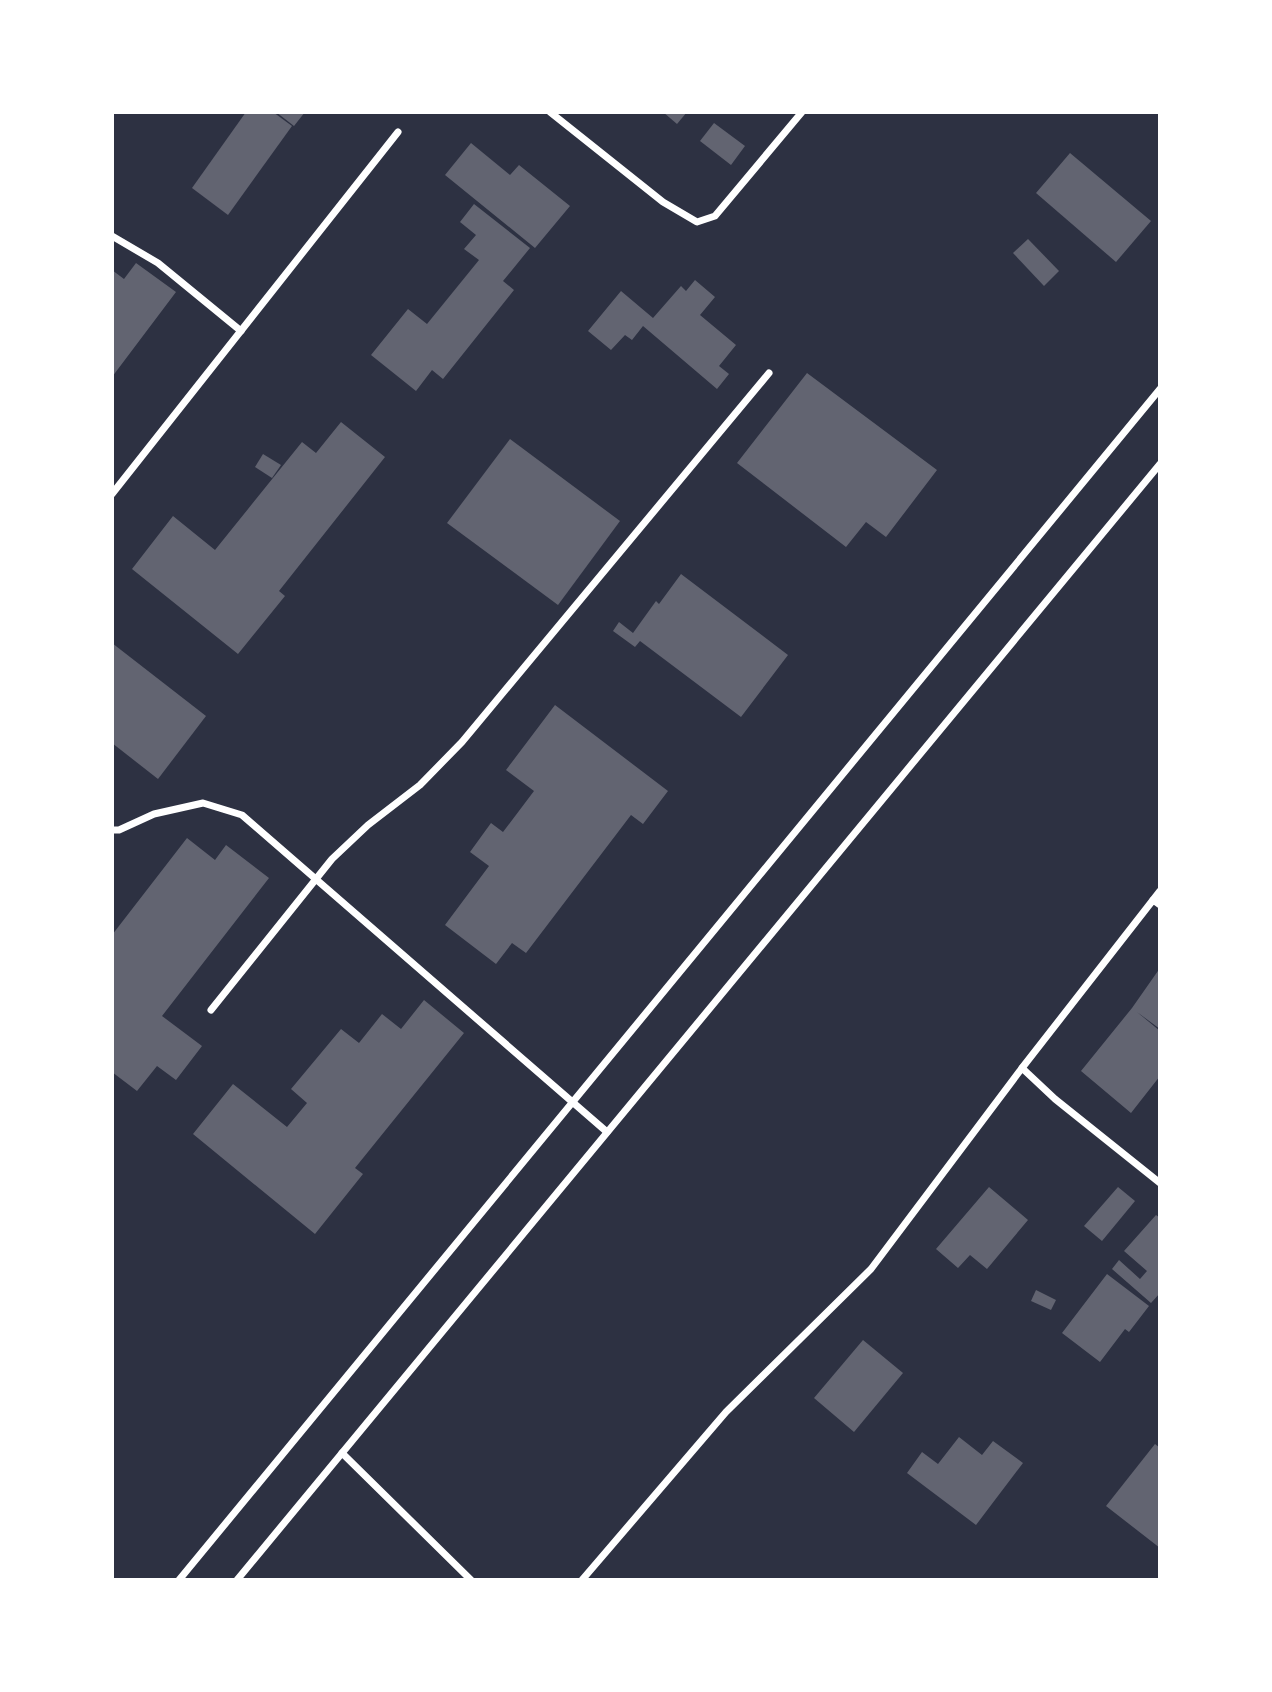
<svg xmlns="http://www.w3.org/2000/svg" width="1272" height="1692" viewBox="0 0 1272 1692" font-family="'PT Sans',sans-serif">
<rect width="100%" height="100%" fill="#2d3142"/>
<g fill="#626471">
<polygon points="246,112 273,112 292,126 228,215 192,188"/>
<polygon points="276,112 305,112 294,126"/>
<polygon points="663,112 687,112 677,124"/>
<polygon points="714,123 745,146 731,165 700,141"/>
<polygon points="471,143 510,175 519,165 570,206 535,248 445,175"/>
<polygon points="1070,153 1151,221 1116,262 1036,193"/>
<polygon points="474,204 530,248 503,281 514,290 443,379 432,370 416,391 371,355 408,309 427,324 479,260 464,249 476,235 460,222"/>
<polygon points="1028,239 1059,271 1044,286 1013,253"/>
<polygon points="136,263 176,292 112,377 112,270 124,279"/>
<polygon points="695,280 715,297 700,315 736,345 719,366 729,374 717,389 643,326 632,340 625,335 611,350 588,331 621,291 653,318 681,286 686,291"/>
<polygon points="807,373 937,470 886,537 866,522 846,547 737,463"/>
<polygon points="341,422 385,457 279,591 285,596 238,654 132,569 173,516 215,550 302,442 316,453"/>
<polygon points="510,439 620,521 558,605 447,523"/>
<polygon points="263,454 281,465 272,478 255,467"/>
<polygon points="681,574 788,655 741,717 640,641 635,647 613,631 619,622 633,633 656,601 659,604"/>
<polygon points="112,643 206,716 158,779 112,743"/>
<polygon points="555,705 668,791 643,824 631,815 526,953 512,943 496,964 445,925 489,866 470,852 491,823 503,832 534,791 506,770"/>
<polygon points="187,838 215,860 226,845 269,878 162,1016 202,1046 176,1080 157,1066 137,1091 112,1072 112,935"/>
<polygon points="1160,968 1160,1029 1137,1012 1160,1031 1160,1076 1131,1113 1081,1071 1132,1008"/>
<polygon points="424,1000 464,1033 355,1168 363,1174 315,1234 193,1134 233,1084 287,1127 307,1103 291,1089 341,1029 359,1043 382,1014 401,1029"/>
<polygon points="989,1187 1028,1220 987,1269 970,1255 958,1268 936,1249"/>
<polygon points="1118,1187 1135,1201 1102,1241 1084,1226"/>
<polygon points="1156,1215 1160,1218 1160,1293 1151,1303 1112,1269 1119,1260 1140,1279 1147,1271 1124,1251"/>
<polygon points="1107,1274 1149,1306 1129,1332 1125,1329 1100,1362 1062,1333"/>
<polygon points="1036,1290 1056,1300 1051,1310 1031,1301"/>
<polygon points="863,1340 903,1373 854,1432 814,1398"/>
<polygon points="959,1437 982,1455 993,1441 1023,1463 976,1525 907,1473 922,1452 938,1464"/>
<polygon points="1155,1444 1160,1448 1160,1548 1106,1506"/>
</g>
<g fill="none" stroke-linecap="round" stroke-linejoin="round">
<g stroke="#fff" stroke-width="7">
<polyline points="550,112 663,202 697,222 715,216 802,112"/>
<polyline points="112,236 158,263 241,331"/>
<polyline points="112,494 398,132"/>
<polyline points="112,830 119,830 154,814 203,803 242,815 607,1132"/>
<polyline points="1153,900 1160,891"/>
<polyline points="211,1010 332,859 368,825 420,785 462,742 769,373"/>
<polyline points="1022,1068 1153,900 1160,905"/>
<polyline points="342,1453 471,1580"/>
<polyline points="179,1580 1160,389"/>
<polyline points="237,1580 1160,464"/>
<polyline points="582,1580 726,1412 871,1269 1022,1068 1055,1099 1160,1183"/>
</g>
</g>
<rect width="1272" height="1692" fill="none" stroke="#ffffff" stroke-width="228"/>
</svg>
